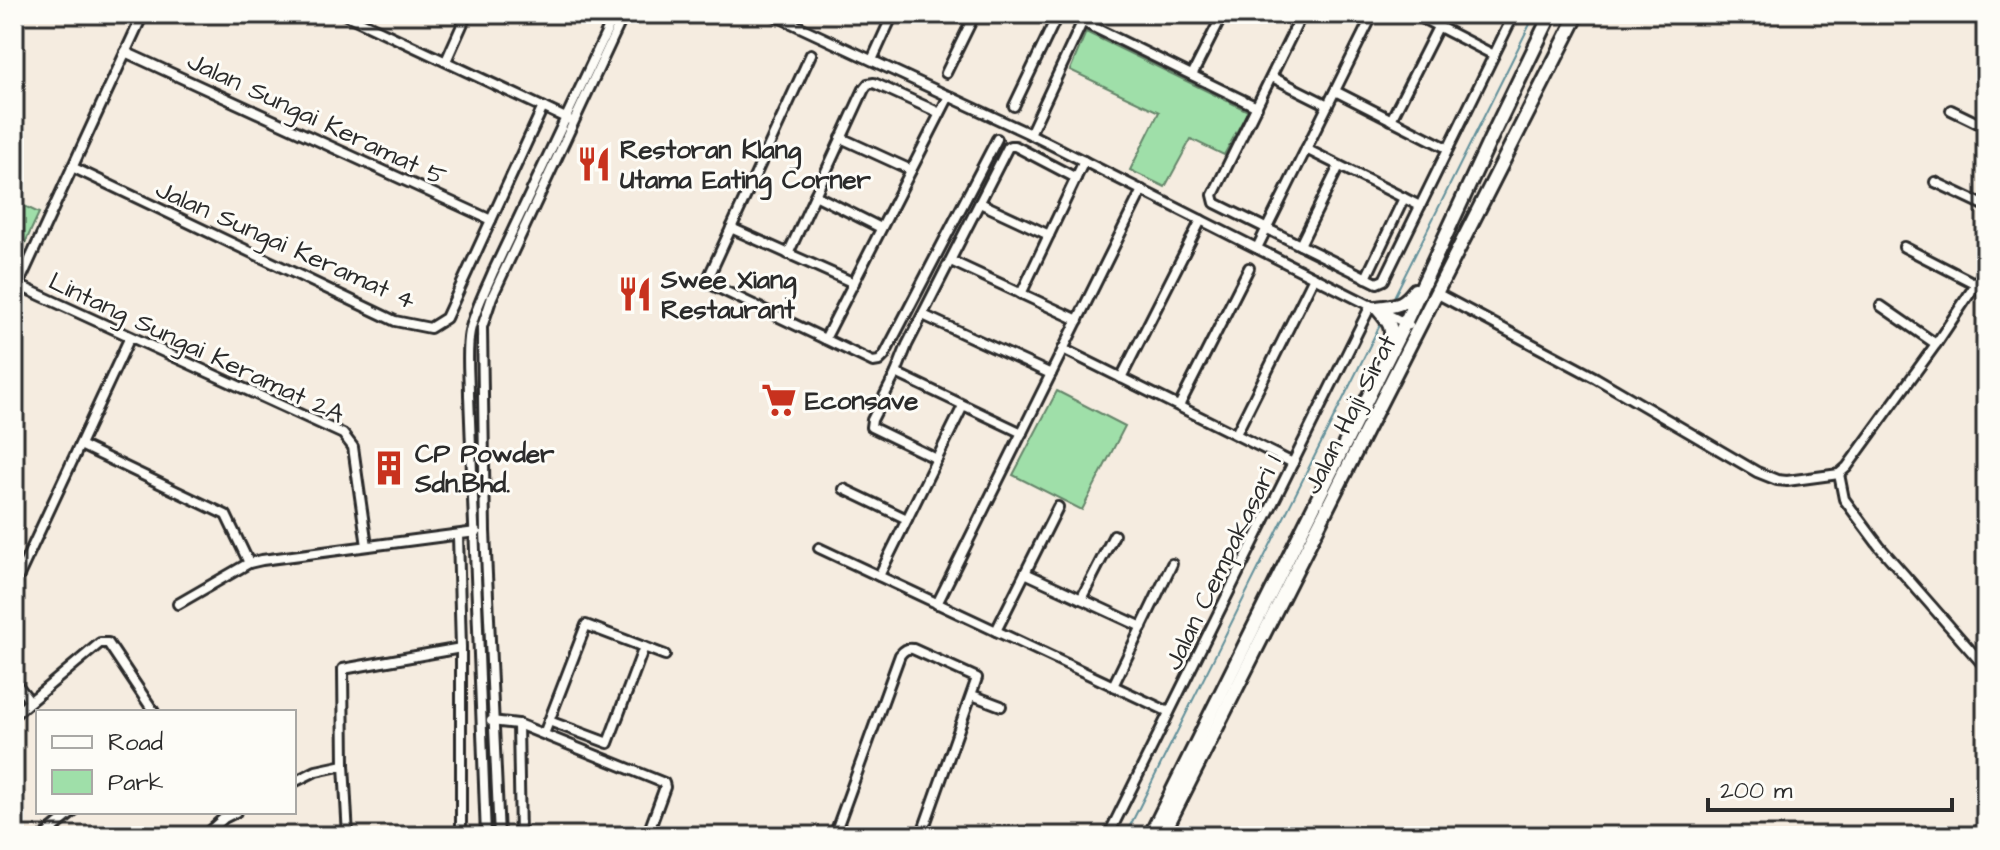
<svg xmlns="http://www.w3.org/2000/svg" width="2000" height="850" viewBox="0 0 2000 850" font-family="'Architects Daughter',sans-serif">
<rect width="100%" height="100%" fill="#f5ece0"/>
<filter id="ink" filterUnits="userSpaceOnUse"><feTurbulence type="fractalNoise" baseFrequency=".0125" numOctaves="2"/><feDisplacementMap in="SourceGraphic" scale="16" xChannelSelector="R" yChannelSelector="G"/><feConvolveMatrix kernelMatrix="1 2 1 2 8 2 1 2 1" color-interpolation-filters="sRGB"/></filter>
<g filter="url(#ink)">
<g fill="#9fdfa9" stroke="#65856a" stroke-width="2">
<polygon points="1086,32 1248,111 1224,155 1191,139 1165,187 1130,170 1159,112 1070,70"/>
<polygon points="14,201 39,213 14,267"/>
<polygon points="1057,391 1125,426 1082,510 1013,475"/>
</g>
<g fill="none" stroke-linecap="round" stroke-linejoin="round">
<g stroke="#62909a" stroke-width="2">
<polyline points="1394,297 1535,14"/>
<polyline points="1125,836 1380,325"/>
</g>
<g stroke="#2b2b2b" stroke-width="14">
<g id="minor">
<polyline points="344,14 570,120"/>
<polyline points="772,14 1030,134 1409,325"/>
<polyline points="1302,14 1213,195 1215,203 1377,283 1384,280 1514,14"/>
<polyline points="1414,14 1494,55"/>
<polyline points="1083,22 1257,107"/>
<polyline points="125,52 491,220"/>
<polyline points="811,54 710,274 710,284 873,362 879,361 884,356 997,139"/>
<polyline points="872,60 893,14"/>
<polyline points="446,61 467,14"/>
<polyline points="946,73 975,14"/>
<polyline points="1192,75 1223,14"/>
<polyline points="1272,77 1328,105"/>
<polyline points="1335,91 1447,148"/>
<polyline points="1014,106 1058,14"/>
<polyline points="1951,110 1986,127"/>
<polyline points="1391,120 1438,27"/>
<polyline points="1030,134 1086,14"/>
<polyline points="841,138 911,170"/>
<polyline points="1306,149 1420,206"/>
<polyline points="72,167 395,321 430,328 446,318 543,107"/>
<polyline points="1935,182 1986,206"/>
<polyline points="815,195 881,228"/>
<polyline points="980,203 1049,235"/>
<polyline points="731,228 854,283"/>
<polyline points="1300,245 1339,166"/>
<polyline points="1904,247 1976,284"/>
<polyline points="1257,248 1373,14"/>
<polyline points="788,254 864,89 868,84 874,83 940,113"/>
<polyline points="951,261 1078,320"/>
<polyline points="1366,278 1404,198"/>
<polyline points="18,285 343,434 353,447 367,546"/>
<polyline points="1436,293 1596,378 1757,472 1777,480 1787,481 1839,474 1847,467 1936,344 1986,269"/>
<polyline points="14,294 143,14"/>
<polyline points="1021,294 1084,161"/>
<polyline points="1881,306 1936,344"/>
<polyline points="923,315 1051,374"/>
<polyline points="825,339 949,96"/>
<polyline points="1063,349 1293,463"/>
<polyline points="896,373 1022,433"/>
<polyline points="1121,378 1201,220"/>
<polyline points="1179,406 1249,268"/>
<polyline points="1236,434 1314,277"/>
<polyline points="80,445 226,515 249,563"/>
<polyline points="937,459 871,427 872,420 896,373 907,345 1008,147 1010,146 1015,146 1076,178"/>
<polyline points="1839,474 1844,499 1879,546 1986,668"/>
<polyline points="844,489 907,519"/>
<polyline points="458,535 461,648 461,836"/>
<polyline points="819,548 1169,712"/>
<polyline points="1025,573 1142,627"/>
<polyline points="879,576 963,406"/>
<polyline points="14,586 130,337"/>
<polyline points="1081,599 1114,535"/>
<polyline points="178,604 249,563 262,560 476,532"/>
<polyline points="937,604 1142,190"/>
<polyline points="996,631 1058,507"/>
<polyline points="14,681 30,701"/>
<polyline points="1113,686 1172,564"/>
<polyline points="972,695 1001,706"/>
<polyline points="14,715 100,643 108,643 154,712"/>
<polyline points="491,721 518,724 664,783 665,787 647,836"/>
<polyline points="549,721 608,743 644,647"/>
<polyline points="518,724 520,836"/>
<polyline points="544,734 586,625 665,655"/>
<polyline points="294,782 316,771 344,765"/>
<polyline points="44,836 73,812"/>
<polyline points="204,836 224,818 236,812"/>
<polyline points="348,836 344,765 343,669 461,648"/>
<path d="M 486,836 L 469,395 C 469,374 466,352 470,331 C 475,310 485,291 493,272 L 615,14"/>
<polyline points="499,836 485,531 482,327 492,297 624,14"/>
<path d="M 834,836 L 900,655 C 904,650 907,648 913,649 L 977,678 L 921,836"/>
<polyline points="1108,836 1371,305"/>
</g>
</g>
<g stroke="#2b2b2b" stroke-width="18">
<g id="secondary">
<path d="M 1377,308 C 1387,320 1395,327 1389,343"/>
<path d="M 1377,308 C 1396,305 1402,307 1415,290"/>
<polyline points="1150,836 1405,323 1490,140 1551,14"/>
<path d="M 1162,836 C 1299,561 1439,288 1578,14"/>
</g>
</g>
<use href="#minor" stroke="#fdfcf7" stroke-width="8"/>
<use href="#secondary" stroke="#fdfcf7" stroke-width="12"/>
</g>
</g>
<defs>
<g id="restaurant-bare" transform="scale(2.76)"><path d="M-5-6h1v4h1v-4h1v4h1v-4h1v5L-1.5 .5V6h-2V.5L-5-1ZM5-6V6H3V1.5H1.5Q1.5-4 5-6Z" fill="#c8321e" stroke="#fdfcf7" stroke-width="2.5" paint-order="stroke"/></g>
<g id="supermarket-bare" transform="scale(2.76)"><path d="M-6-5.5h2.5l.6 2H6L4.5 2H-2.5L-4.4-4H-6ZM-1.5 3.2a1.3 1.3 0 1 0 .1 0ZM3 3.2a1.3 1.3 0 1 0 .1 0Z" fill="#c8321e" stroke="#fdfcf7" stroke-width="2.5" paint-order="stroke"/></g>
<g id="building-bare" transform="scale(2.76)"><path d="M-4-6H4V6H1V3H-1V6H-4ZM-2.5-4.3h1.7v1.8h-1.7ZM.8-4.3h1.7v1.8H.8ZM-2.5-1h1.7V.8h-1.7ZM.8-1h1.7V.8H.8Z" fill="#c8321e" stroke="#fdfcf7" stroke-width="2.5" paint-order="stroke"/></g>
</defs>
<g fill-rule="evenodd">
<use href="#restaurant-bare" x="594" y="164"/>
<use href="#restaurant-bare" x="635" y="294"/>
<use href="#supermarket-bare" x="779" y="400"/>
<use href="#building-bare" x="389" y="468"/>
</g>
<g text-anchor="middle" stroke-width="6" stroke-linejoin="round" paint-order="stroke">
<g font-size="26" fill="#2b2b2b" stroke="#fdfcf7">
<text transform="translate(317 118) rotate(25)" y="9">Jalan Sungai Keramat 5</text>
<text transform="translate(286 244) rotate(24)" y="9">Jalan Sungai Keramat 4</text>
<text transform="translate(197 347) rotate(25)" y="9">Lintang Sungai Keramat 2A</text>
<text transform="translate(1349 414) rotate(-63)" y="9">Jalan Haji Sirat</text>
<text transform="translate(1222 562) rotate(-64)" y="9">Jalan Cempakasari 1</text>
</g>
<g font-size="26" font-weight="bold" fill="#2b2b2b" stroke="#fdfcf7" text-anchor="start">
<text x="620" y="158">Restoran Klang<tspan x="620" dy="30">Utama Eating Corner</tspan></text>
<text x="661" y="288">Swee Xiang<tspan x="661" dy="30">Restaurant</tspan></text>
<text x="805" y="409">Econsave</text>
<text x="415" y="462">CP Powder<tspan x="415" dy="30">Sdn.Bhd.</tspan></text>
</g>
</g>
<rect width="2000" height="850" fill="none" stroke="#fdfcf7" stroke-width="48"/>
<rect x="24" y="24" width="1952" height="802" fill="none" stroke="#2b2b2b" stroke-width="3" filter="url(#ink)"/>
<rect x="36" y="710" width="260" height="104" fill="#fdfcf7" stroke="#a9a8a5" stroke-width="2"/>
<rect x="52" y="736" width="40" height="12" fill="#fdfcf7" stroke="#a9a8a5" stroke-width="2"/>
<text x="108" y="750" font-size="24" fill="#2b2b2b">Road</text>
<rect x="52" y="770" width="40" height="24" fill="#9fdfa9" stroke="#a9a8a5" stroke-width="2"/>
<text x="108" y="790" font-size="24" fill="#2b2b2b">Park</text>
<path d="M1708 798v12h244v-12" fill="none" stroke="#2b2b2b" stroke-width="4"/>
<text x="1720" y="798" font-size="24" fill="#2b2b2b" stroke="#fdfcf7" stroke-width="6" paint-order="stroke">200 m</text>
</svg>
